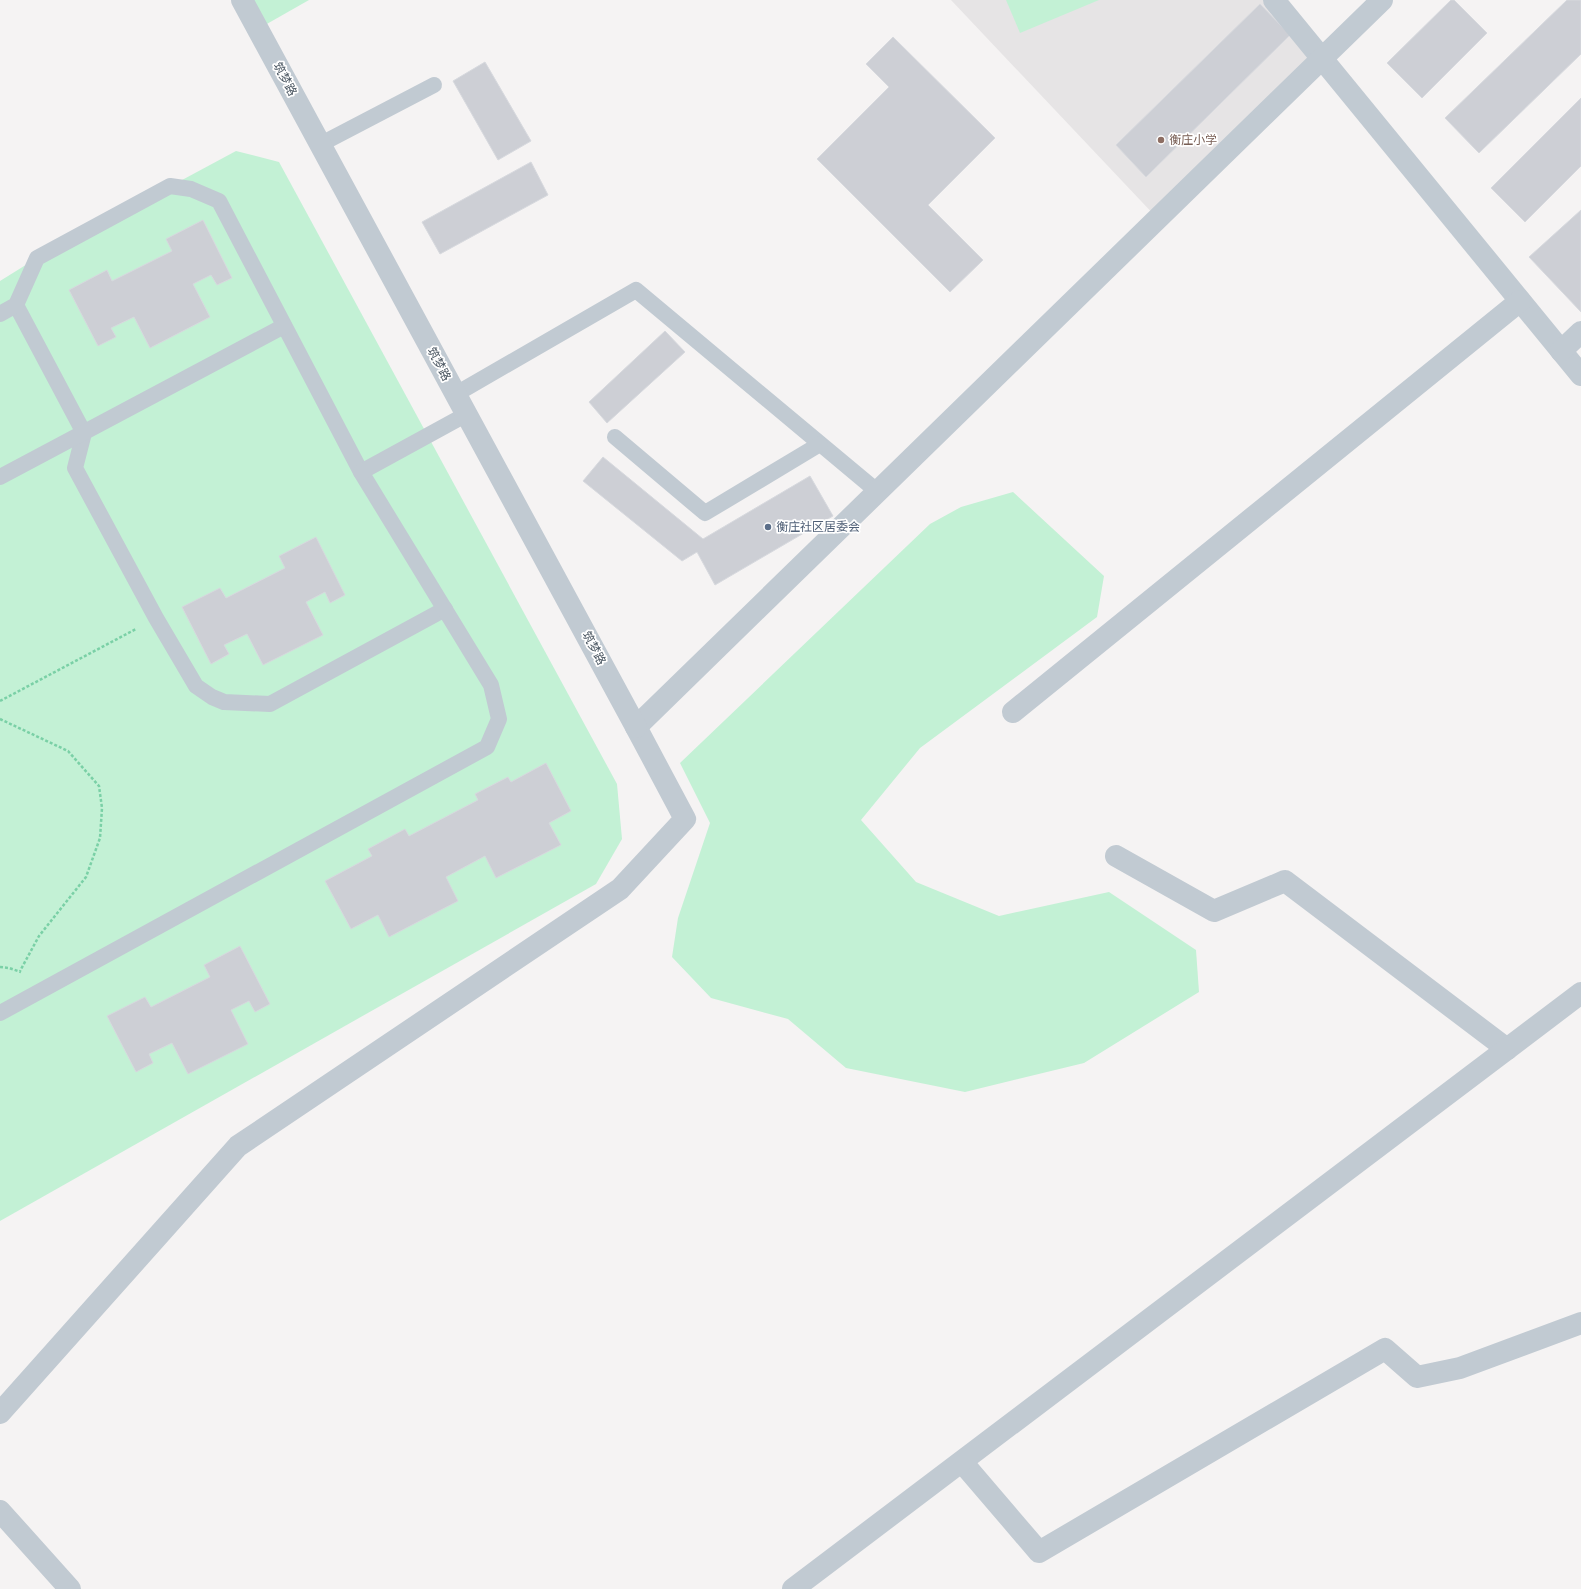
<svg xmlns="http://www.w3.org/2000/svg" width="1581" height="1589" viewBox="0 0 1581 1589" font-family="'Noto Sans','Noto Sans SC',sans-serif">
<rect width="100%" height="100%" fill="#f5f3f3"/>
<polygon fill="#e6e4e5" points="951,0 1274,0 1322,60 1158,219"/>
<g fill="#c3f1d5">
<polygon points="242,0 309,0 258,29"/>
<polygon points="1006,0 1099,0 1020,33"/>
<polygon points="236,151 279,162 617,784 622,839 596,884 0,1221 0,281 37,258"/>
<polygon points="1013,492 1104,576 1097,617 920,748 861,820 916,882 999,916 1109,892 1196,950 1199,992 1084,1063 965,1092 846,1068 788,1019 711,998 672,957 678,918 710,823 680,763 930,524 961,507"/>
</g>
<g fill="#cdcfd5" stroke="#d7d9de">
<polygon points="1451,0 1454,0 1487,33 1422,98 1387,63"/>
<polygon points="1567,0 1581,0 1581,54 1479,153 1445,118"/>
<polygon points="1260,4 1290,35 1146,177 1116,145"/>
<polygon points="893,37 995,138 928,205 983,260 950,292 817,159 889,87 866,64"/>
<polygon points="485,62 531,141 498,160 453,81"/>
<polygon points="1581,98 1581,166 1525,222 1491,188"/>
<polygon points="531,162 548,195 440,254 422,222"/>
<polygon points="1581,210 1581,312 1529,257"/>
<polygon points="203,220 232,278 217,285 211,275 193,284 210,317 150,348 134,317 111,328 116,337 98,346 69,290 107,270 112,281 172,251 166,239"/>
<polygon points="665,331 685,352 607,423 589,402"/>
<polygon points="603,457 703,539 810,476 833,516 715,585 697,552 682,561 583,481"/>
<polygon points="316,537 345,595 330,603 325,592 306,602 323,635 263,665 247,634 224,645 229,654 211,664 182,607 220,588 226,598 285,568 279,556"/>
<polygon points="546,763 571,811 549,823 561,845 496,878 485,856 446,877 458,901 389,937 378,915 351,929 325,881 372,856 368,849 405,829 409,836 478,800 475,794 508,777 511,782"/>
<polygon points="240,946 270,1004 255,1012 249,1001 231,1010 248,1044 188,1074 172,1043 149,1054 153,1063 136,1072 107,1016 145,997 151,1007 210,977 204,965"/>
</g>
<g fill="none" stroke-linecap="round" stroke-linejoin="round">
<g stroke="#7ad0a6" stroke-width="2.5" stroke-dasharray="3 2" stroke-linecap="butt">
<polyline points="0,701 136,629"/>
<polyline points="0,719 68,751 99,786 102,808 100,838 86,877 39,936 20,971"/>
<polyline points="0,967 9,968 21,972"/>
</g>
<g stroke="#c1cad2" stroke-width="16">
<polyline points="321,144 434,85"/>
<polyline points="16,305 84,433 75,468 156,618 196,686 212,697 224,702 270,704 445,609"/>
<polyline points="0,314 16,305 37,258 170,186 191,189 219,201 361,472 491,685 499,719 487,747 0,1013"/>
<polyline points="456,394 636,290 878,492"/>
<polyline points="615,437 705,513 820,444"/>
<polyline points="361,472 467,414"/>
<polyline points="0,477 284,326"/>
</g>
<g stroke="#c1cad2" stroke-width="22">
<polyline points="1274,0 1581,375"/>
<polyline points="1561,351 1581,332"/>
<polyline points="1013,712 1520,301"/>
<polyline points="1116,856 1214,911 1285,881 1507,1049"/>
<polyline points="0,1413 238,1146 620,889 685,819 636,727 1382,0"/>
<polyline points="962,1462 1039,1552 1385,1349 1417,1377 1460,1368 1581,1323"/>
<polyline points="0,1511 70,1589"/>
<polyline points="793,1589 1581,993"/>
</g>
<polyline stroke="#c1cad2" stroke-width="22" points="242,0 636,727"/>
</g>
<circle fill="#8d6e63" stroke="#fff" stroke-width="1.5" cx="1161" cy="140" r="4"/>
<circle fill="#5c6f8a" stroke="#fff" stroke-width="1.5" cx="768" cy="527" r="4"/>
<g text-anchor="middle" stroke-width="3.5" stroke-linejoin="round" paint-order="stroke">
<g font-size="12" fill="#4a5661" stroke="#fff">
<text transform="translate(285 79) rotate(62)" y="4">筑梦路</text>
<text transform="translate(439 364) rotate(62)" y="4">筑梦路</text>
<text transform="translate(594 648) rotate(62)" y="4">筑梦路</text>
</g>
<g font-size="12" fill="#785e54" stroke="#fff" text-anchor="start">
<text x="1169" y="144">衡庄小学</text>
</g>
<g font-size="12" fill="#4e5e75" stroke="#fff" text-anchor="start">
<text x="776" y="531">衡庄社区居委会</text>
</g>
</g>
</svg>
